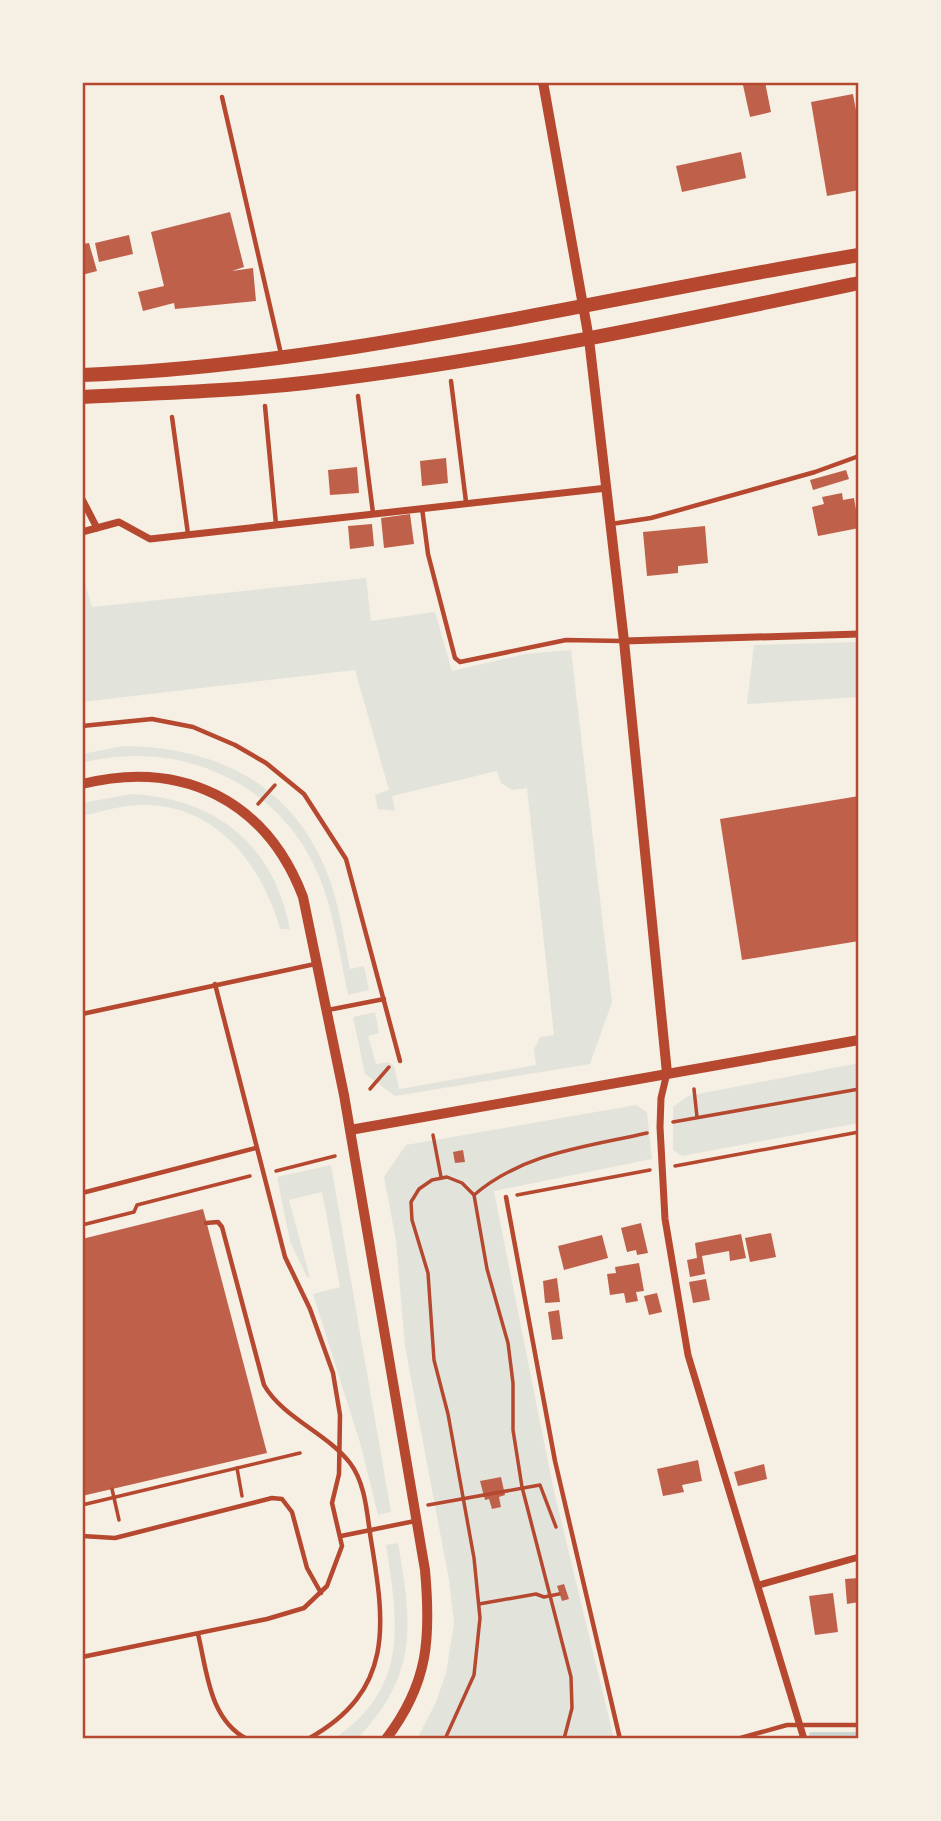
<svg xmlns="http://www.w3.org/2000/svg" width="941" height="1821" viewBox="0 0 941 1821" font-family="Barlow,sans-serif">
<rect width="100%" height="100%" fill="#f6efe4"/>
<g fill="#e2e4dc">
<polygon points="82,573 92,607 366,578 371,621 435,612 452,671 525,654 571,650 612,1002 590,1064 395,1096 365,1074 353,1017 375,1012 379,1033 368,1036 376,1064 389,1062 394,1066 399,1089 536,1065 534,1049 540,1037 554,1035 527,788 512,790 501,783 497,771 392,796 395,811 378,809 375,795 389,790 355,670 82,702"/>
<polygon points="859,642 859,697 747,704 754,645"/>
<path d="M 124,746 C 214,747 290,782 326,870 C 339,901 343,936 350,969 L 364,966 L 369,990 L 348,995 C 340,956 334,913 319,876 C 280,782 179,738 82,763 L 82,754 Z"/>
<path d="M 132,794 C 217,799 273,844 290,929 L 280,929 C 262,866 219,807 147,805 C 125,804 103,811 82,816 L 82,803 Z"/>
<polygon points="859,1063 859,1123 682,1156 673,1150 673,1107 688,1096"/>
<polygon points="636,1105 647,1112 652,1159 494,1191 553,1487 614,1739 417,1739 436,1702 446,1673 454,1623 449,1580 405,1347 396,1241 384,1177 406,1145"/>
<polygon points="331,1165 391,1512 378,1515 361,1446 313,1294 340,1287 322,1192 289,1200 310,1278 307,1277 290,1241 277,1177"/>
<path d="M 398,1543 C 412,1625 419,1674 357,1739 L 334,1739 C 410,1687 398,1623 386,1545 Z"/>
</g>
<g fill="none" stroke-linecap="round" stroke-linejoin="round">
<polyline stroke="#c9d6d2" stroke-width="6" points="812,1735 859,1735"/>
</g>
<g fill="#bf614a">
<polygon points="765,82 771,112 750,117 743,85"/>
<polygon points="853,94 859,127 859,190 827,196 811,102"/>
<polygon points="741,152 746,178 682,192 676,166"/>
<polygon points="230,212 244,267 232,271 253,268 256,301 175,309 174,303 143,311 138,292 164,286 151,232"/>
<polygon points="129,235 133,254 99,262 95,243"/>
<polygon points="89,243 97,271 82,275 82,244"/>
<polygon points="446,458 448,483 422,486 420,461"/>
<polygon points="357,467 359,493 330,495 328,470"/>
<polygon points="846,470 849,479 813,490 810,480"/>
<polygon points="842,493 843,500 854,498 859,528 818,536 812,507 824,504 822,497"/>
<polygon points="410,514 414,544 384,548 381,518"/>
<polygon points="372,524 374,546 350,549 348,526"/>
<polygon points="705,526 708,563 678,566 678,573 647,576 643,532"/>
<polygon points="859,796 859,941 742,960 720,819"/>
<polygon points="463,1150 465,1162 455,1163 453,1152"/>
<polygon points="203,1209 267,1453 82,1496 82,1239"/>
<polygon points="641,1223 648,1253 637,1255 636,1250 627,1252 621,1228"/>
<polygon points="771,1233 776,1257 750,1262 745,1238"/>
<polygon points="741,1234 746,1258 730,1261 729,1251 702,1256 705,1274 690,1277 687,1260 697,1258 695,1243"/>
<polygon points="602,1235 608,1258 564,1270 558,1246"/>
<polygon points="639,1263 644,1291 636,1292 638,1301 626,1303 624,1293 610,1295 607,1274 616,1273 615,1267"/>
<polygon points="557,1278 560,1302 545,1303 543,1281"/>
<polygon points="706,1279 710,1300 693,1303 689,1282"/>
<polygon points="657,1293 662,1312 649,1315 644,1296"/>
<polygon points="559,1310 563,1339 552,1340 548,1312"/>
<polygon points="698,1460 702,1481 682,1485 684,1492 663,1496 657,1469"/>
<polygon points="764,1464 767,1479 738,1486 734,1472"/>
<polygon points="501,1477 505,1495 499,1497 501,1507 492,1509 489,1499 485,1500 480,1481"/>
<polygon points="859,1578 859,1602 847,1604 845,1579"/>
<polygon points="564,1584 569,1599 562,1601 557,1586"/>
<polygon points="833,1593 838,1632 815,1635 809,1596"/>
</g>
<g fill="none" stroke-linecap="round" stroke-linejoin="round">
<g stroke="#b5482f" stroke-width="3.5">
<polyline points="258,804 275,785"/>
<polyline points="370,1089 389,1067"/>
<polyline points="694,1089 697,1117"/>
<polyline points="673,1122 859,1089"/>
<polyline points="433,1135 441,1177"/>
<polyline points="675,1166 859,1132"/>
<polyline points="276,1171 335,1156"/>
<path d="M 474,1195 C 523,1153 585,1147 647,1133"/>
<polyline points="517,1195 650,1170"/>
<polyline points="82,1225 134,1212 137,1205 250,1176"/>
<polyline points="237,1468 242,1496"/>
<polyline points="112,1489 119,1520"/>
<polyline points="82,1505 300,1453"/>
<polyline points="428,1505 540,1485 556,1527"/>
<polyline points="479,1604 536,1594 544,1597 559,1594"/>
<polyline points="445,1739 474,1675 480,1618 474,1558 448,1414 434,1360 428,1273 412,1220 411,1202 419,1189 432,1180 447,1177 462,1183 474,1195 487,1269 508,1343 513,1383 513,1430 522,1487 571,1677 572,1708 564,1739"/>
</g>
<g stroke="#b5482f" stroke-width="4.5">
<polyline points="222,97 281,354"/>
<polyline points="451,381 466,502"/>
<polyline points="358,396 373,513"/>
<polyline points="265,406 276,524"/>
<polyline points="172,417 188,534"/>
<polyline points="422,508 428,554 455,658 460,662 566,640 621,641"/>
<polyline points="611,524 651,518 815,472 859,456"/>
<polyline points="82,726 152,719 193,727 235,745 266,763 304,794 346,859 400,1061"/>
<polyline points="328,1010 384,999"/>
<polyline points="82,1014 315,964"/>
<polyline points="82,1193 256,1148"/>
<polyline points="506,1197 555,1461 620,1739"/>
<path d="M 206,1223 L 218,1222 L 222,1227 L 264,1385 C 283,1418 327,1433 350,1463 C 366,1484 367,1515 371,1540 C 385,1624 395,1691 308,1739"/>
<polyline points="82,1536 115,1538 272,1498 282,1499 292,1512 307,1568 321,1593"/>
<polyline points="341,1536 415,1521"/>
<path d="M 198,1634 C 207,1671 209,1719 247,1739"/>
<polyline points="82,1657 267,1619 304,1608 327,1586 342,1546 332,1503 339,1474 340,1415 333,1373 310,1309 285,1257 215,984"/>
<polyline points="737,1739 787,1725 859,1725"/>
</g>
<g stroke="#b5482f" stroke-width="7">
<polyline points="82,499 97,528"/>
<polyline points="82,532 119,522 150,539 607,488"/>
<polyline points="624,641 859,634"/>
<polyline points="667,1073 661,1098 660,1127 665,1219 688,1355 804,1739"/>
<polyline points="759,1585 859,1557"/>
</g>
<g stroke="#b5482f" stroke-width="10">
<polyline points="543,82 589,339 624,641 667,1073"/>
<path d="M 82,784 C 182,759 266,800 303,897 L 344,1095 L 425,1570 C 431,1637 429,1683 386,1739"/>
<polyline points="350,1130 859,1040"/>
</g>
<g stroke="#b5482f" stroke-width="14">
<path d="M 82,375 C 345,365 601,297 859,255"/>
<path d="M 82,397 C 162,393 241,391 321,381 C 502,359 680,321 859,283"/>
</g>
</g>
<rect width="941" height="1821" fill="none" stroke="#f6efe4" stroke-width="168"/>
<rect x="84" y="84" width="773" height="1653" fill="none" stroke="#b5482f" stroke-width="2.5"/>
</svg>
